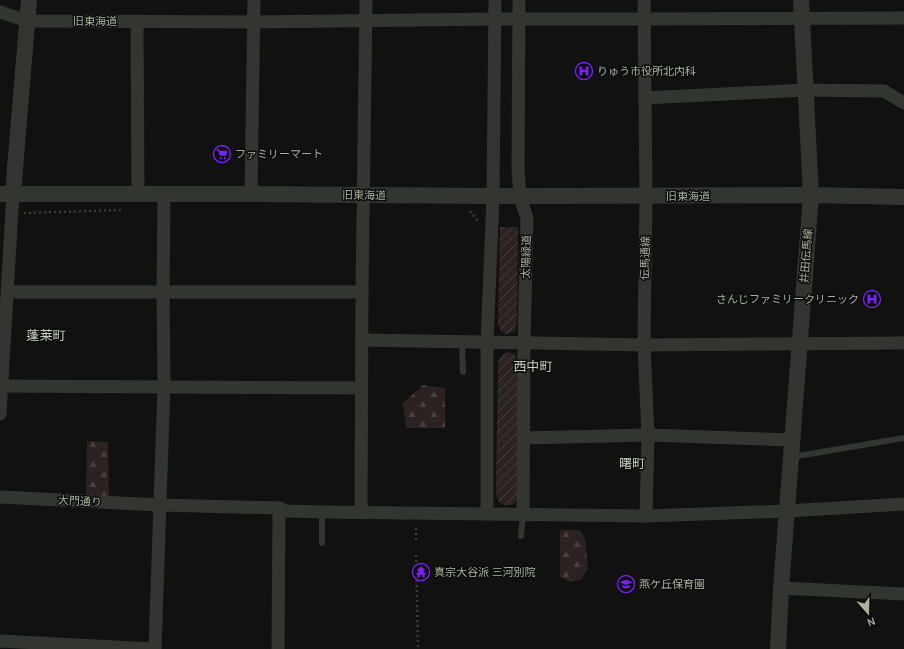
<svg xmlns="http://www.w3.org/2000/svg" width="904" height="649" viewBox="0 0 904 649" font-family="Karla,'Noto Sans JP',sans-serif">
<defs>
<pattern id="forest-firs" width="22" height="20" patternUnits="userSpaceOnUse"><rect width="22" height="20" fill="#2c2222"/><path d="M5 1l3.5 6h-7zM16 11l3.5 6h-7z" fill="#48403f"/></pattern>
<pattern id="garden-furrows" width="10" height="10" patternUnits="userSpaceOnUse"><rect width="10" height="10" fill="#2c2222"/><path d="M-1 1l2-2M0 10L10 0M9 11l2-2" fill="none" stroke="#48403f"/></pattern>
</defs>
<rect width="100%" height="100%" fill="#101110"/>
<g fill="url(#forest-firs)">
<polygon points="423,385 445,388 445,428 406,428 403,403"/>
<polygon points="87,441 108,442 109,496 86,495"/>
<polygon points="560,530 580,530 585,539 588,568 582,579 571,582 560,577"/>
</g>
<g fill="url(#garden-furrows)">
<polygon points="500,227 518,227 517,322 515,331 506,334 501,331 498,325"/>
<path d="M 509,352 L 515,355 L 518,362 L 519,497 L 514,504 C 496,509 496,498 496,484 L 498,362 L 502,355 Z"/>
</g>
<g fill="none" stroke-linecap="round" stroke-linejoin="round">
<g stroke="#3a3d36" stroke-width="2.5" stroke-dasharray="2 3" stroke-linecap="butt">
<polyline points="470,211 478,221"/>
<polyline points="24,213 123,210"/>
<polyline points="416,540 416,526"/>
<polyline points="416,555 418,649"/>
</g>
<g stroke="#333630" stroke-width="6">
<polyline points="462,342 463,372"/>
<polyline points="792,457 904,438"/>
<polyline points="322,512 322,543"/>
<polyline points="521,536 523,515"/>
</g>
<g stroke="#333630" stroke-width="13">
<polyline points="519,0 518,169 520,196 527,219 524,344 523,515"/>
<polyline points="644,0 646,196 644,345 648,435 646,516"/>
<polyline points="0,12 27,21 254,22 494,19 645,19 904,18"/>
<polyline points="137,22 138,193"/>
<polyline points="645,98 806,90 884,91 904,103"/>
<polyline points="251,194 254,0"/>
<polyline points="8,292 362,292"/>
<polyline points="362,340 644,345 904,343"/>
<polyline points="2,386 361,388"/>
<polyline points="0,414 13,193"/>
<polyline points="523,438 648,435 793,440"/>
<polyline points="0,497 160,505 279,508 287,511 322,512 646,516 788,511 904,504"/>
<polyline points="361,513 362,292 366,0"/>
<polyline points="487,514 487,343 493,196 495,0"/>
<polyline points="781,588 904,594"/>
<polyline points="0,641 154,649"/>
<polyline points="155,649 164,386 163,292 164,193"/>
<polyline points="278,649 279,508"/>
</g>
<g stroke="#333630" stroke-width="16">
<polyline points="13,193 29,0"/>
<polyline points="0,194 251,194 493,196 811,195 904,197"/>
<polyline points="778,649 781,588 811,195 801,0"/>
</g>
</g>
<defs>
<g id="hospital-ring" transform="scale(0.9)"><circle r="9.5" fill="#0b0c0b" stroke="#7b21f7" stroke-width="1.5"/><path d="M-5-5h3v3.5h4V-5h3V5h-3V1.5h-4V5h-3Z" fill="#7b21f7"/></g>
<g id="supermarket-ring" transform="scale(0.9)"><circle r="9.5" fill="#0b0c0b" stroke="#7b21f7" stroke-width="1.5"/><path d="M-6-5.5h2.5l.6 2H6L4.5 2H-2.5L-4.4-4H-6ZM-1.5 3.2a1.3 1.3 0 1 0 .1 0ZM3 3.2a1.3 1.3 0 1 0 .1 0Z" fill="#7b21f7"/></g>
<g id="temple-ring" transform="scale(0.9)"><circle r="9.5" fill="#0b0c0b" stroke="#7b21f7" stroke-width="1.5"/><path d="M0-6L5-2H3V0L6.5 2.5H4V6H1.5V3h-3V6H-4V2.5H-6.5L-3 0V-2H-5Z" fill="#7b21f7"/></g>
<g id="school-ring" transform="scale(0.9)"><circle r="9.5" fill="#0b0c0b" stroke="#7b21f7" stroke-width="1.5"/><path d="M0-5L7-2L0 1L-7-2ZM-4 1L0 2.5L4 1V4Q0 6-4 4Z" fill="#7b21f7"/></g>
</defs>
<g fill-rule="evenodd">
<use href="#hospital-ring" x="584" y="71"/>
<use href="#supermarket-ring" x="222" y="154"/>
<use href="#hospital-ring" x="872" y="299"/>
<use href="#temple-ring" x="421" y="572"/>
<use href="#school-ring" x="626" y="584"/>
</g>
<g text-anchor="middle" stroke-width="3" stroke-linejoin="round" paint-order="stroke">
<g font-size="11" fill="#aab2a0" stroke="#0b0c0b">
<text x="95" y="25">旧東海道</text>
<text transform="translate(364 195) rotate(1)" y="4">旧東海道</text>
<text x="688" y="200">旧東海道</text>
<text transform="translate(806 256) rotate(-86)" y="4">井田伝馬線</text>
<text transform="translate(526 257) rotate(-89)" y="4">太陽緑道</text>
<text transform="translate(645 258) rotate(-89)" y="4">伝馬通線</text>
<text transform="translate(80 501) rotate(3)" y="4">大門通り</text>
</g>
<g font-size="11" fill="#aab2a0" stroke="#0b0c0b" text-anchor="start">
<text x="597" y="75">りゅう市役所北内科</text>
<text x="235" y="158">ファミリーマート</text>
<text x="859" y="303" text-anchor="end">さんじファミリークリニック</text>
<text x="434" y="576">真宗大谷派 三河別院</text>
<text x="639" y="588">燕ケ丘保育園</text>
</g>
<g font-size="13" fill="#c8cec1" stroke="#0b0c0b">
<text x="46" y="340">蓬莱町</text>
<text x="533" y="371">西中町</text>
<text x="632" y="468">曙町</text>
</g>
</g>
<g transform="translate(868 613) rotate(160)" stroke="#0b0c0b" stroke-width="3" paint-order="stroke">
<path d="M0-3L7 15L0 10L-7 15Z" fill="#aab2a0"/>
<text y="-6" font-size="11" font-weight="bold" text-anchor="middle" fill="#aab2a0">N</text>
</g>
</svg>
